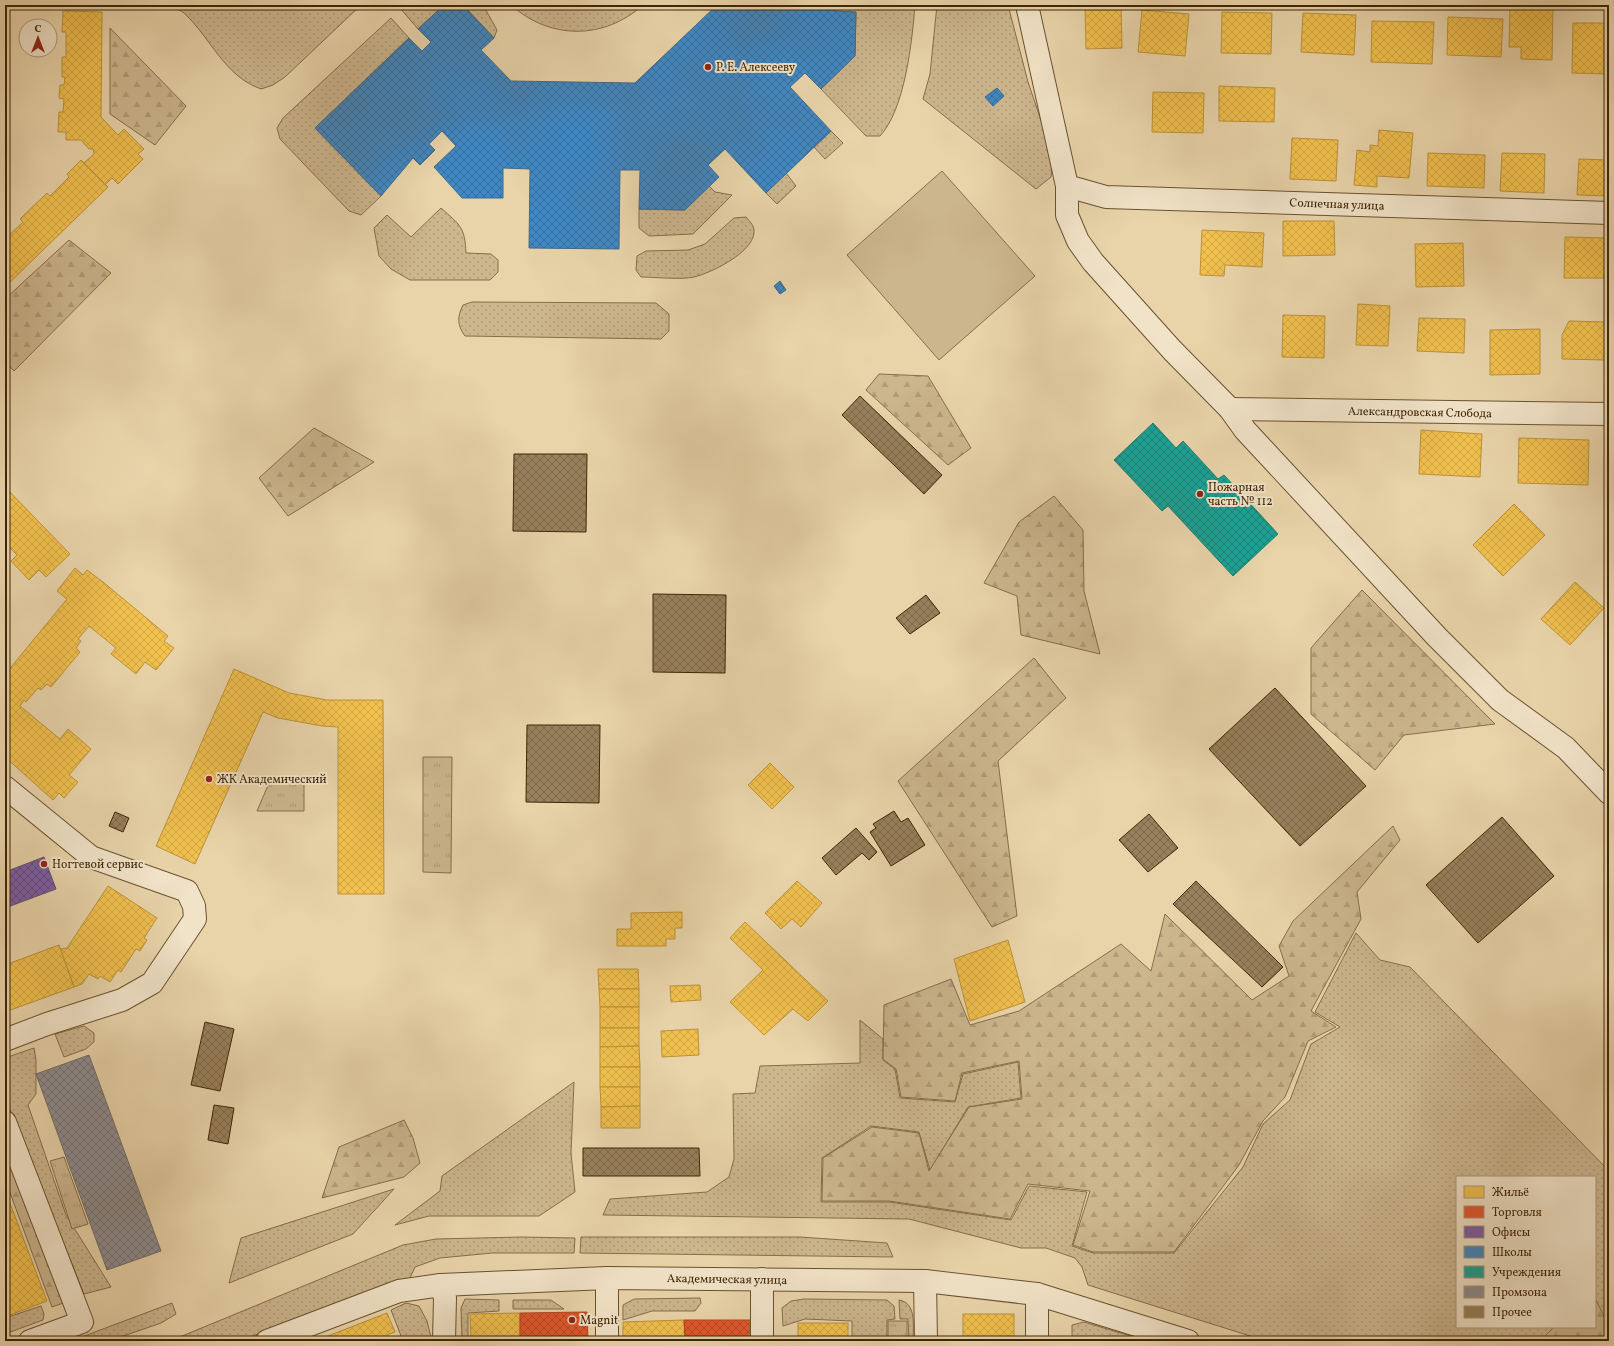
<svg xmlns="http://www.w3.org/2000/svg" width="1614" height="1346" viewBox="0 0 1614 1346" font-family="Vollkorn,serif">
<defs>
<pattern id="grass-dots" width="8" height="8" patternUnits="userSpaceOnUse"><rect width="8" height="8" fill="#ccb68e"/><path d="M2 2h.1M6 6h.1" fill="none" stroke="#b09c79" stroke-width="1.8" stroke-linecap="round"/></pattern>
<pattern id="forest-firs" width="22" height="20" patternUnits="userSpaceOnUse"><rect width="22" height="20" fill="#ccb68e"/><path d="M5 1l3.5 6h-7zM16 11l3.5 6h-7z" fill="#b09c79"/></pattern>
<pattern id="park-tufts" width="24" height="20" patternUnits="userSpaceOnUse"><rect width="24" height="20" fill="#ccb68e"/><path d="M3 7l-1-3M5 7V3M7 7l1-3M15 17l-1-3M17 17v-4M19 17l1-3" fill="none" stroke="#b09c79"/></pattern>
<pattern id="homes-cross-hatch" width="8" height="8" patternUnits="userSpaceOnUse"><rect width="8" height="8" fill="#f2c14e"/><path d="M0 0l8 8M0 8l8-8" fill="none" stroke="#d1a643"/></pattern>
<pattern id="shops-cross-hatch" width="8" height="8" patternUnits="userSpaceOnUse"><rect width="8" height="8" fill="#e4572e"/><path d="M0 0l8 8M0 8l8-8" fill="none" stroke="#ba4825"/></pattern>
<pattern id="offices-cross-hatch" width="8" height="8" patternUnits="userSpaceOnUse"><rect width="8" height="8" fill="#7b5ea7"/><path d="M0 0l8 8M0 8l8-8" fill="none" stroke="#61497e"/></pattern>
<pattern id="schools-cross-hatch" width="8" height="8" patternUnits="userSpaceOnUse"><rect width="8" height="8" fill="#3f88c5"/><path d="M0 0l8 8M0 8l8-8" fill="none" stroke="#366f9e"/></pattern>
<pattern id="public-cross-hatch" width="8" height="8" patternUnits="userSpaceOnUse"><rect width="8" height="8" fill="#17a398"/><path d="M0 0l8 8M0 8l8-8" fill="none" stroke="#16857a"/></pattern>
<pattern id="industry-cross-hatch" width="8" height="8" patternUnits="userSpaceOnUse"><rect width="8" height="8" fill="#8d8d92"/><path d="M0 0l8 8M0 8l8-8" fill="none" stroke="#757375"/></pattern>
<pattern id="building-cross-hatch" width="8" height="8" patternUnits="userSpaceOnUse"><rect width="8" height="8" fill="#97805c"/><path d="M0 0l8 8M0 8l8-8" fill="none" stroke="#7d694a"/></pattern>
</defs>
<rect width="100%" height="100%" fill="#e9d4aa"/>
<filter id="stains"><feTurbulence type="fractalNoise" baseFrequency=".005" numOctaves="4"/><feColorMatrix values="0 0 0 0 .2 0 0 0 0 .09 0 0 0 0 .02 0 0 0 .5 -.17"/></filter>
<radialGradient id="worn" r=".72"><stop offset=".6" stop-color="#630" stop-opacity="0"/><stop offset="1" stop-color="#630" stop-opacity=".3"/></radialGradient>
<g fill="url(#grass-dots)" stroke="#866e4a" fill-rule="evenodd">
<path d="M 155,5 L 361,5 L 285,77 L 273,85 L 261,89 C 224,76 211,38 184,13 C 178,7 163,9 155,5 Z"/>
<polygon points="403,5 444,5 418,29 400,8"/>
<polygon points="463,5 483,5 497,30 494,38"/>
<path d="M 511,5 L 643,5 C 604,40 550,40 511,5 Z"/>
<path d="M 834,5 L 915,5 C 912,42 905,109 880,136 L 866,136 L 821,89 L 855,56 L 856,12 L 834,11 Z"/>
<polygon points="937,5 1008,5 1028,82 1053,156 1051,177 1036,189 923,99 930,74"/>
<polygon points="391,18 409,38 315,128 381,196 361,215 349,211 280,139 277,128 283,118"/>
<polygon points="831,131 843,143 825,159 814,147"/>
<polygon points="786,173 796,186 777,204 766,193"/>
<polygon points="709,186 715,192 732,195 693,234 649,236 639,228 639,209 685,210"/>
<path d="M 441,208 C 460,225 465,227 466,253 L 491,254 L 498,260 L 498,272 L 490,280 L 410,280 L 391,269 L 379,256 L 374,228 L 387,215 L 411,237 Z"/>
<path d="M 746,217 C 750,222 755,226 754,233 C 752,253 711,273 694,277 C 680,280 656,277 641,277 L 636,270 L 637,256 L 646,251 L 688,250 L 705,244 L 734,218 Z"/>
<path d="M 472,302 L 656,303 L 669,314 L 669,331 L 661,339 L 465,336 C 457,325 457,317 463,305 Z"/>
<path d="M 1356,933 L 1380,960 L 1410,967 L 1609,1171 L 1609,1341 L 1266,1341 L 1088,1285 L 1082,1267 L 1075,1258 L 1046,1248 L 1021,1248 L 909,1219 L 603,1215 L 610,1199 L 707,1192 L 729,1177 L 734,1159 L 733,1094 L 755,1093 L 760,1066 L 860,1063 L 860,1020 L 883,1039 L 883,1060 L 895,1069 L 900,1098 L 955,1102 L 963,1074 L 1018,1062 L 1021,1098 L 968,1107 L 930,1170 L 919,1132 L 871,1126 L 822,1158 L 821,1202 L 889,1202 L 1011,1220 L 1029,1186 L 1087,1192 L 1072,1246 L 1093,1253 L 1174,1253 L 1243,1167 L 1263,1124 L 1290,1100 L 1311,1044 L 1340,1027 L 1315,1012 ZM 1457,1177 L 1595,1177 L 1595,1327 L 1457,1327 Z"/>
<polygon points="84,1026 94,1033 94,1042 86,1049 64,1057 55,1034"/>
<polygon points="34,1048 36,1060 36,1094 28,1105 66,1215 111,1287 84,1294 5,1097 5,1058"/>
<polygon points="574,1082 571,1153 575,1192 539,1216 429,1216 395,1225 440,1191 442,1176"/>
<polygon points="394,1189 353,1234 229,1283 241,1238"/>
<polygon points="522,1237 575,1238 574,1253 492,1253 440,1258 415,1267 410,1278 239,1341 170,1341 403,1245 436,1239"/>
<polygon points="581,1237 800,1237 887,1243 893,1257 580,1253"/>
<polygon points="700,1298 701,1303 695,1311 652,1311 623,1320 623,1305 634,1299"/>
<polygon points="465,1299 499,1300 499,1311 468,1313 468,1341 462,1341 461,1308"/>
<polygon points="804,1299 887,1300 894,1306 895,1319 887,1320 887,1341 852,1341 852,1321 805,1319 783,1326 782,1308 791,1301"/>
<polygon points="513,1300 551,1300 564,1309 513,1309"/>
<path d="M 899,1300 C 917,1303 913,1326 913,1341 L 909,1341 L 908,1319 L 900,1319 Z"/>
<polygon points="172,1303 176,1314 161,1323 109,1341 71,1341"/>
<polygon points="406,1303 419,1306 427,1321 432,1341 403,1341 391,1310"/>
<polygon points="41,1306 44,1314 43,1320 5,1334 5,1318"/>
<polygon points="1084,1322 1147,1341 1072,1340 1072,1325"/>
</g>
<g fill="url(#forest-firs)" stroke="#866e4a">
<polygon points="110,28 186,106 155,145 110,114"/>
<polygon points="69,240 111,273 14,371 5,361 5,299"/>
<polygon points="879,374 928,376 971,448 948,465 866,390"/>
<polygon points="314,428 374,462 288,516 259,478"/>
<polygon points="1054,496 1083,530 1084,591 1100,654 1021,635 1017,596 984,583 1019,522"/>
<polygon points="1362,590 1495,724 1404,735 1375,770 1311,714 1311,648"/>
<polygon points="1034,658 1066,698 998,761 1017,916 992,927 898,781"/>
<polygon points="1393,826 1400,840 1357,892 1361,919 1311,1011 1336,1027 1308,1041 1285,1097 1263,1121 1239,1165 1174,1252 1093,1252 1073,1245 1090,1191 1028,1184 1010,1219 889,1201 822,1201 823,1158 872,1127 919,1133 929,1171 969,1107 1022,1099 1019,1061 962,1073 955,1101 901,1097 896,1069 883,1059 884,1005 951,979 970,1025 1019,1011 1121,944 1151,971 1165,914 1252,1000 1289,976 1279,946 1293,921"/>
<polygon points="404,1120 413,1138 420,1163 404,1177 322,1198 339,1147"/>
<polygon points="5,1130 66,1302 52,1307 5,1179"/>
<polygon points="1595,1298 1609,1326 1609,1341 1540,1341 1554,1327 1595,1327"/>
</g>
<g fill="url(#park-tufts)" stroke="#866e4a">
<polygon points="423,757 452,757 451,873 423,872"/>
<polygon points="269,783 304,783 304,811 257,811"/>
<polygon points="64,1157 88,1224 72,1229 50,1161"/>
<rect x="888" y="1321" width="19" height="20"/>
</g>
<polygon fill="#ccb68e" stroke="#866e4a" points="942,171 1035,276 939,360 847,255"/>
<g fill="url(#homes-cross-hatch)" stroke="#bc9239">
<polygon points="1121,5 1122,48 1086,49 1085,6"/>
<polygon points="1510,5 1553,5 1552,60 1521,59 1521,47 1509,47"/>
<polygon points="1142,10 1189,14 1185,56 1138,52"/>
<polygon points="63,11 102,12 101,117 118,135 124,129 144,149 138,154 143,159 118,184 112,178 105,185 84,163 94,154 93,149 89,149 81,140 66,140 66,132 58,132 59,112 63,112 64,99 59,98 60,85 64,85 65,77 62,77 62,57 66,57 66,32 62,32"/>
<polygon points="1222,12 1272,13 1271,54 1221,53"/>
<polygon points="1303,13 1356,15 1354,55 1301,52"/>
<polygon points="1448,17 1503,19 1501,57 1447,55"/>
<polygon points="1372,21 1434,22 1432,64 1371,62"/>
<polygon points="1573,23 1609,23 1608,74 1572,73"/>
<polygon points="1219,86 1275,88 1274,122 1219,121"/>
<polygon points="1153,92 1204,93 1203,133 1152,132"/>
<polygon points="1379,130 1413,133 1409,178 1377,176 1377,187 1354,185 1357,150 1370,152 1370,145 1378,146"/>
<polygon points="1292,138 1338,140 1336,181 1290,179"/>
<polygon points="1428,153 1485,155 1484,188 1427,186"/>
<polygon points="1502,153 1545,154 1544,193 1500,191"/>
<polygon points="1579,159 1609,160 1609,196 1577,195"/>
<polygon points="81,160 108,187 5,287 5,239 23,222 20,219 47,193 50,196 69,177 67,174"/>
<polygon points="1283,221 1334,221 1335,255 1283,256"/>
<polygon points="1202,230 1264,233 1262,267 1225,265 1224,276 1200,275"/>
<polygon points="1565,237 1609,238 1609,278 1564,278"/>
<polygon points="1463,243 1464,286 1416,287 1415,244"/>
<polygon points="1358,304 1390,306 1388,346 1356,345"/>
<polygon points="1283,315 1325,316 1324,358 1282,357"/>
<polygon points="1419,318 1465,319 1464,353 1417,351"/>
<polygon points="1569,321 1606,322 1605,360 1562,359 1562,335"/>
<polygon points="1540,329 1540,374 1490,375 1490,330"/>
<polygon points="1421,430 1482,434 1480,477 1419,474"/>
<polygon points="1519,438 1589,440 1588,485 1518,483"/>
<polygon points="5,487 70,554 46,577 39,570 29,580 11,561 17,555 5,543"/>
<polygon points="1514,504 1545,535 1503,576 1473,545"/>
<polygon points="75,568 83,575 87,570 103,582 168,636 164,641 174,648 156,670 145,662 136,674 111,654 116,648 89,626 78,639 81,641 76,648 80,652 51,687 47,684 41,690 38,688 26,702 24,700 20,706 60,739 68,729 91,749 69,775 78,782 64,798 59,793 53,800 5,757 5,671 7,672 67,599 57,591"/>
<polygon points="1575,582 1604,608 1570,645 1541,619"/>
<polygon points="234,669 289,693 327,700 383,700 384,894 338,894 338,727 322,726 278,718 263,712 195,864 156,846"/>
<polygon points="770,763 794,787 772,809 748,785"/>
<polygon points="797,881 822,903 801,927 792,919 781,929 765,913"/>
<polygon points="108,886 157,918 144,938 147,940 140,951 136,949 121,972 118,970 110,982 100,976 98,979 89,974 82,984 74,987 60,949 67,948"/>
<polygon points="682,912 682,928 675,928 675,939 666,939 666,946 617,946 617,929 631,929 631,913"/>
<polygon points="745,922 828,1001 808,1021 793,1009 764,1035 730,1002 763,970 730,938"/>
<polygon points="1008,940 1025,1002 970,1021 954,959"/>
<polygon points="59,945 74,987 5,1012 5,965"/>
<polygon points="598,969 638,969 639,989 599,989"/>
<polygon points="700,985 701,1000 671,1002 670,986"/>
<polygon points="599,989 639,989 639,1007 600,1007"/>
<rect x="600" y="1007" width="39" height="21"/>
<polygon points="600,1028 639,1028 639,1046 600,1047"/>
<polygon points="698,1029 699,1055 662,1057 661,1031"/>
<polygon points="639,1046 640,1067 600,1067 600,1047"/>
<rect x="600" y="1067" width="40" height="20"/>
<polygon points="600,1087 640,1087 640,1106 601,1107"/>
<polygon points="640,1106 640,1128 601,1128 601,1107"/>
<polygon points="5,1190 47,1301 5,1317"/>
<polygon points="387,1313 395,1332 387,1335 389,1341 315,1341"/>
<polygon points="520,1313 520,1341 471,1341 470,1314"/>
<rect x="963" y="1314" width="51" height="27"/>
<polygon points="684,1320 685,1341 623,1341 623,1322"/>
<rect x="798" y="1323" width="50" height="18"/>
</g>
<g fill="url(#shops-cross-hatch)" stroke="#b24822">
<polygon points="587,1312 588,1341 520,1341 520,1313"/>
<polygon points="684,1320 751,1320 751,1341 685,1341"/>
</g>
<polygon fill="url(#offices-cross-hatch)" stroke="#694d77" points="44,857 56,889 5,908 5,872"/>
<g fill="url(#schools-cross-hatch)" stroke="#3f6b8c">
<polygon points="444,5 463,5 494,38 481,50 511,81 635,83 717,5 834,5 834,11 856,12 855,56 821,89 805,73 790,87 831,131 766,193 725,149 708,165 719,177 685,210 639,209 640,170 620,170 619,249 529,248 530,169 503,168 503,198 462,198 434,167 456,146 442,131 429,144 435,150 420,165 413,158 381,196 315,128 409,38 422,51 431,42 418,29"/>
<polygon points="997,88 1004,96 993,106 985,97"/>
<polygon points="780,281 786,290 780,294 774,286"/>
</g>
<polygon fill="url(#public-cross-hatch)" stroke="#237e6c" points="1153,423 1176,448 1183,441 1218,479 1224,475 1278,534 1233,576 1168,506 1162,511 1114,460"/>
<polygon fill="url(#industry-cross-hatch)" stroke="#766e68" points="89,1055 161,1251 107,1270 36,1074"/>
<g fill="url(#building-cross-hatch)" stroke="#3f2607">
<polygon points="860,396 942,475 924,494 842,415"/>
<polygon points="514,454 587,454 586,532 513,531"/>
<polygon points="653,594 726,595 725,673 653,672"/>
<polygon points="926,595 940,613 910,634 896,618"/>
<polygon points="1275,688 1366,786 1300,846 1209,749"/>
<polygon points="527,725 600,725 599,803 526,802"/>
<polygon points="894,811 901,822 908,818 925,845 891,866 870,832 876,828 873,824"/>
<polygon points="115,812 129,818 123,832 109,826"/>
<polygon points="1149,814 1178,848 1148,872 1119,840"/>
<polygon points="1502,817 1554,876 1478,943 1426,885"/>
<polygon points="856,828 877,852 869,860 862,853 836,875 822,858"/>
<polygon points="1196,881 1283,967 1262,987 1173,904"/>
<polygon points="205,1022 234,1029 220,1091 191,1085"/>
<polygon points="214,1105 234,1108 228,1144 208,1140"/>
<polygon points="583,1148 699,1148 700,1176 583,1176"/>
</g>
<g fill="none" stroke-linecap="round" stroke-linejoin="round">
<g stroke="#6a5230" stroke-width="24">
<g id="minor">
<polyline points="1027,5 1067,186 1067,215 1078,241 1093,262 1172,350 1230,409 1245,430 1437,637 1500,700 1566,748 1609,793"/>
<polyline points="1067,186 1106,197 1609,213"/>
<polyline points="1230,409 1609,414"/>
<polyline points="5,787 91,857 187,891 194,906 195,919 152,983 122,1000 47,1024 5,1040"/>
<polyline points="5,1122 82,1322 30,1341"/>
<polyline points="607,1278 607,1341"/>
<polyline points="762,1279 762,1341"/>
<polyline points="925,1281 926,1341"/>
<polyline points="441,1285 445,1298 444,1341"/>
<polyline points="267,1341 399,1291 441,1285 607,1278 925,1281 1037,1294 1188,1341"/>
<polyline points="1037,1341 1037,1294"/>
</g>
</g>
<use href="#minor" stroke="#f1e3c8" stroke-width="22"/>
</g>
<g fill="#8f2418" stroke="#f1e3c8" stroke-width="1.5">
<circle cx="708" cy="67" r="4"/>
<circle cx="1200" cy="494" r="4"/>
<circle cx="209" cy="779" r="4"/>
<circle cx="44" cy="864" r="4"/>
<circle cx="572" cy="1320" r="4"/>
</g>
<g text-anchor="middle" stroke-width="4" stroke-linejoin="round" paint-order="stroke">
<g font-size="12" fill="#3f2607" stroke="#f1e3c8" text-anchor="start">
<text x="716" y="71">Р. Е. Алексееву</text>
<text x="1208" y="491">Пожарная<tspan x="1208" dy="14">часть № 112</tspan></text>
<text x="217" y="783">ЖК Академический</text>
<text x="52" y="868">Ногтевой сервис</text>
<text x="580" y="1324">Magnit</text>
</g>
<g font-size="12" fill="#3f2607" stroke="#f1e3c8">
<text transform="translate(1337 204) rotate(2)" y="4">Солнечная улица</text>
<text transform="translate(1420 412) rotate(1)" y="4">Александровская Слобода</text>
<text transform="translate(727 1279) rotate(1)" y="4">Академическая улица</text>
</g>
</g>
<rect width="1614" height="1346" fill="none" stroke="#e9d4aa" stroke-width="20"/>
<rect x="6" y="6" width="1602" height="1334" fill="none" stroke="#3f2607" stroke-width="2"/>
<rect x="10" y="10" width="1594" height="1326" fill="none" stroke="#3f2607"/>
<rect x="1456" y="1176" width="140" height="152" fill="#f1e3c8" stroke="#aa977b"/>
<rect x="1464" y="1186" width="20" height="12" fill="#f2c14e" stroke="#aa977b"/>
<text x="1492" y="1196" font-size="12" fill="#3f2607">Жильё</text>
<rect x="1464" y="1206" width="20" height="12" fill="#e4572e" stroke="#aa977b"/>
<text x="1492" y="1216" font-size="12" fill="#3f2607">Торговля</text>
<rect x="1464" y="1226" width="20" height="12" fill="#7b5ea7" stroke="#aa977b"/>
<text x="1492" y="1236" font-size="12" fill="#3f2607">Офисы</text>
<rect x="1464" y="1246" width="20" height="12" fill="#3f88c5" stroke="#aa977b"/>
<text x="1492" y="1256" font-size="12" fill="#3f2607">Школы</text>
<rect x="1464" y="1266" width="20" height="12" fill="#17a398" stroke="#aa977b"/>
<text x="1492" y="1276" font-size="12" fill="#3f2607">Учреждения</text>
<rect x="1464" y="1286" width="20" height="12" fill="#8d8d92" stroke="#aa977b"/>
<text x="1492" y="1296" font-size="12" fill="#3f2607">Промзона</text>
<rect x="1464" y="1306" width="20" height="12" fill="#97805c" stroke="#aa977b"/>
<text x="1492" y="1316" font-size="12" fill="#3f2607">Прочее</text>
<g transform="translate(38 38)"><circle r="19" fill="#f1e3c8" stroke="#aa977b"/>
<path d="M0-3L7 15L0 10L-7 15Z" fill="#8f2418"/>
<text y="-6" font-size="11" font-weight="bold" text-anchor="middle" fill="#3f2607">С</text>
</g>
<rect width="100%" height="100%" filter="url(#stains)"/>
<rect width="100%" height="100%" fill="url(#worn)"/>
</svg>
